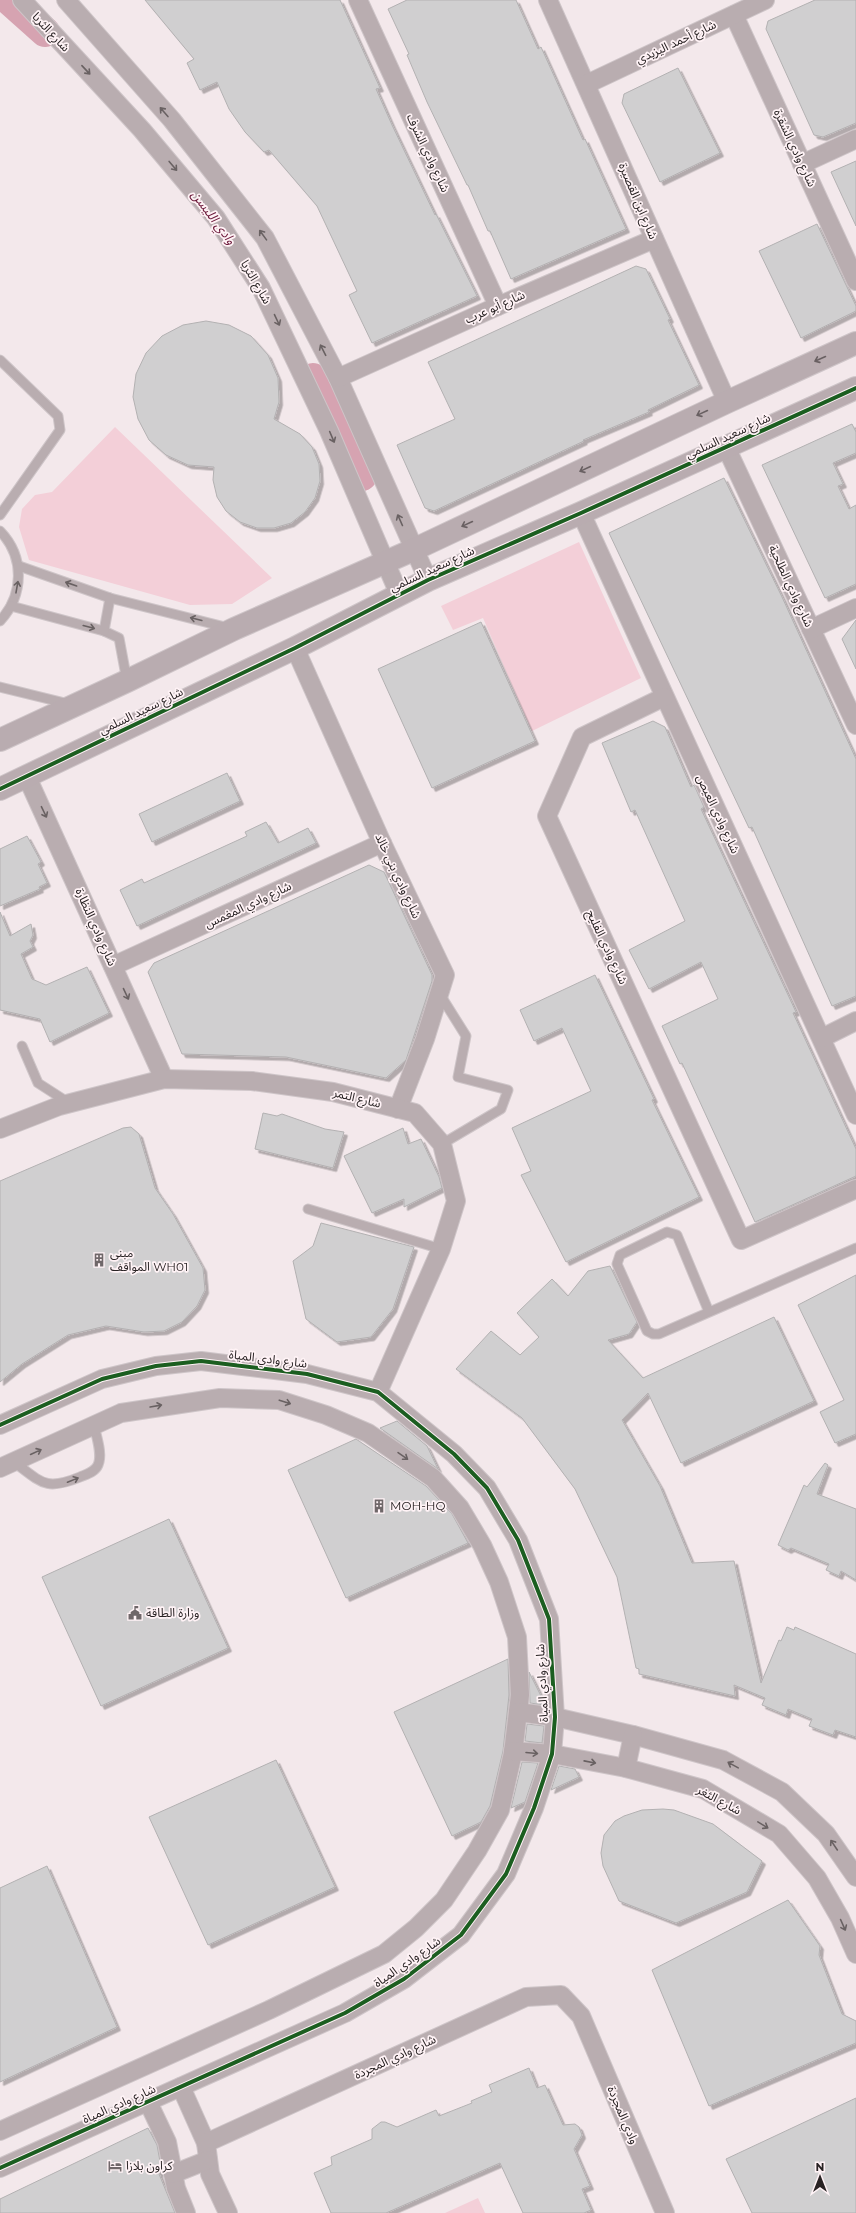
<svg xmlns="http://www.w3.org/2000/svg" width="856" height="2213" viewBox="0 0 856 2213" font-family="Montserrat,'Noto Sans Arabic',sans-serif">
<defs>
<filter id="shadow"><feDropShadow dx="3.5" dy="3.5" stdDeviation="0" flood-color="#0004"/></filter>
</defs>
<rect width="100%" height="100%" fill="#f3e8eb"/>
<g fill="#f3cfd8">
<polygon points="115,427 272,578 232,604 190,605 29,560 19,527 22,509 35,495 52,492"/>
<polygon points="579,542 641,678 532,731 483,618 453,630 441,606"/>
<polygon points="478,2198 485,2213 445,2213"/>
</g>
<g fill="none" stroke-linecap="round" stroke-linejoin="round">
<g stroke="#d6a3b1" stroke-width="30">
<polyline points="9,0 45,32"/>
<polyline points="313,378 362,476"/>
</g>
</g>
<g fill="#d0cfd0" stroke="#b3b1b2" filter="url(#shadow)">
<polygon points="145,0 340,0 380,88 376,89 392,125 435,215 436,214 477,296 372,343 349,295 357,291 317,206 269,150 264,152 245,132 229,109 217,82 200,90 187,63 194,59"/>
<polygon points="407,0 516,0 538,49 541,47 583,140 585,139 626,229 511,279 490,231 488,231 468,185 467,185 427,102 407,55 409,54 388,9"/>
<polygon points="815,0 856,0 856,123 823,137 814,135 766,29 768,21"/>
<polygon points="678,68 720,153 660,182 622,103 624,94"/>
<polygon points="856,161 856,226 831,172"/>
<polygon points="817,224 856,306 856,311 801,338 759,251"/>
<polygon points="636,266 646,269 670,319 668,320 699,385 648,410 649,412 583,440 584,441 434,511 425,508 397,445 455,419 428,362"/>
<polygon points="206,321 229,325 251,336 268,355 278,378 279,402 274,419 300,434 312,447 319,464 320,481 315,498 305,512 291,523 274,528 257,528 240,522 226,511 217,497 213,480 214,467 188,465 166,455 149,440 138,419 133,397 136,374 146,353 162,336 183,325"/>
<polygon points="852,424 856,432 856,453 833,463 843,484 838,486 849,509 856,505 856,584 825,598 762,465"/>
<polygon points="724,478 782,597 856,759 856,996 832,1006 752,827 749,828 609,533"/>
<polygon points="856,620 856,669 842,639"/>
<polygon points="481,622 535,741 432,788 378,669"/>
<polygon points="653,721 665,727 691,787 694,785 704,807 701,809 796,1012 793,1013 856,1149 856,1176 755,1222 682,1063 680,1064 662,1026 718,999 701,962 649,989 629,950 685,921 635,810 631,812 602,743"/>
<polygon points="227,773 240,801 152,842 139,814"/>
<polygon points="266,822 278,843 308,828 316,843 137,926 120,890 142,879 144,883 247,836 245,832"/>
<polygon points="27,836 41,862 38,864 47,883 39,887 40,889 0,906 0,849"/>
<polygon points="369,865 384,872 432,975 432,981 406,1060 386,1078 286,1057 182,1054 148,972 154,963"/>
<polygon points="0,912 10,936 31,924 33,935 30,941 33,947 21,954 32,979 46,985 87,967 109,1013 50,1042 40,1019 0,1010"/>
<polygon points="595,975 654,1099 652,1100 699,1197 566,1262 521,1175 531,1171 512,1128 591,1091 562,1028 534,1041 520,1010"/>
<polygon points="263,1113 277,1116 282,1114 325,1129 344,1132 333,1168 255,1149"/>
<polygon points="131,1127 139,1134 155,1188 173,1214 203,1268 205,1290 197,1306 182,1322 164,1331 144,1332 106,1326 68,1335 22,1364 0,1382 0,1181 123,1128"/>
<polygon points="403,1128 408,1144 421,1139 439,1177 442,1188 404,1207 404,1199 372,1213 344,1156"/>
<polygon points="321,1223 414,1247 393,1309 371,1337 337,1342 306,1319 293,1261 313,1246"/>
<polygon points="610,1266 637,1322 629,1334 608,1340 643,1378 774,1317 814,1401 681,1463 648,1393 622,1420 660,1486 692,1563 734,1561 761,1683 779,1640 781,1641 787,1627 794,1630 795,1627 856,1654 856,1737 835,1730 833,1735 809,1726 812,1719 788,1709 786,1715 762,1705 765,1698 734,1685 735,1696 639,1674 639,1669 636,1668 617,1577 575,1489 522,1418 456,1369 491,1331 520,1355 539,1337 517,1313 552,1279 568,1296 588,1271"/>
<polygon points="856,1275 856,1434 835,1443 820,1412 844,1400 798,1305"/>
<polygon points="397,1421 427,1446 438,1469 380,1428"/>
<polygon points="356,1439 426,1486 452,1514 468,1543 346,1598 288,1470"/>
<polygon points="825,1463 828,1465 817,1494 856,1509 856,1580 841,1571 839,1576 826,1570 829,1564 791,1548 788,1550 778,1545 804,1485 807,1487"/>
<polygon points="169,1519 228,1648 101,1706 42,1577"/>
<polygon points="508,1659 509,1695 503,1751 490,1806 481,1822 452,1836 394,1712"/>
<polygon points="529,1672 544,1702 544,1705 530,1703"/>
<polygon points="527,1724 544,1726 542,1743 525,1741"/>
<polygon points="276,1760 335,1887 208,1945 149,1817"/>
<polygon points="522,1762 538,1763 525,1802 511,1808"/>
<polygon points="559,1766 575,1769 579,1777 551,1790"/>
<polygon points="663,1809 674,1810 713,1824 762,1861 747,1892 676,1923 619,1901 603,1866 601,1853 604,1835 615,1821 624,1816 642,1810"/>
<polygon points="47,1866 117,2027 0,2082 0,1888"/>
<polygon points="788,1900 820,1946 819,1955 842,2014 856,2021 856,2043 709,2106 652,1970"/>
<polygon points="529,2068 537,2088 545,2085 563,2125 575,2124 579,2127 582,2135 574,2149 590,2186 582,2189 591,2210 584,2213 523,2213 500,2163 386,2213 331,2213 314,2173 332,2165 331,2157 372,2139 372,2129 381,2122 385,2122 397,2127 436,2110 439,2116 472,2103 471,2101 492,2092 489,2085"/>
<polygon points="856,2098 856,2213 752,2213 726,2159"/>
<polygon points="148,2128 157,2145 161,2167 159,2174 175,2213 0,2213 0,2199"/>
</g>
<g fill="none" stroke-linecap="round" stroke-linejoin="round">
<g stroke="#cec5c8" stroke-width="11">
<g id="lane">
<polyline points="0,360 58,416 60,430 0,515"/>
<path d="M 0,531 C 25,557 24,595 0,621"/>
<polyline points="19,566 110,598 229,628"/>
<polyline points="11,606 104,631 119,638 127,681"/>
<polyline points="104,631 110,598"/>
<polyline points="0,687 69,704"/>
<polyline points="439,993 466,1036 458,1077 508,1090 501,1109 442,1144"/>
<polyline points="22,1046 38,1083 69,1103"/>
<polyline points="308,1209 441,1249"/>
<polyline points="709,1312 677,1235 667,1232 620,1255 617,1264 647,1331 653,1334 659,1334 856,1248"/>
<path d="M 14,1462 C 42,1483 46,1491 80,1477 C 87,1474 95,1472 98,1465 C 103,1454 96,1436 94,1425"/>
</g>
</g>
<g stroke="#cec5c8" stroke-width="20">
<g id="street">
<polyline points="22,0 142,130 216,218 261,288 329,431 399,594"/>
<polyline points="66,0 172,120 265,238 338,378 428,580"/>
<polyline points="358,0 498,306"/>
<polyline points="548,0 727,402"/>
<polyline points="734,15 856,281"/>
<polyline points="587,84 765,0"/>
<polyline points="802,164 856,139"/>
<polyline points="338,378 498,306 654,239"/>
<polyline points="726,447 856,725"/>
<polyline points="581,513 856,1115"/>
<polyline points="811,629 856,608"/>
<polyline points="295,648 382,843 445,975 425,1039 398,1109"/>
<polyline points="664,697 582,737 547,816 741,1240 856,1189"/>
<polyline points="27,777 164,1079"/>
<polyline points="113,966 382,843"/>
<polyline points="822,1038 856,1021"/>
<polyline points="0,1129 59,1106 164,1079 252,1081 333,1092 415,1113 442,1144 456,1201 441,1249 378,1392"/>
<polyline points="0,1425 102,1379 156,1366 201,1361 307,1374 378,1392 454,1454 487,1488 518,1540 549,1619 555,1717 552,1754 534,1808 506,1874 461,1935 404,1979 345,2013 0,2168"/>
<polyline points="0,1468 121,1413 220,1398 279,1400 326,1415 368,1433 433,1478 460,1508 482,1545 499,1582 517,1637 520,1695 513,1753 500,1810 477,1851 444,1900 416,1928 384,1954 269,2010 0,2131"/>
<polyline points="518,1712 555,1717 633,1735 723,1760 782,1792 826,1834 856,1877"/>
<polyline points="513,1751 552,1754 626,1768 703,1789 779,1834 817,1878 840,1918 856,1954"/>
<polyline points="626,1768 633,1735"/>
<polyline points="181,2087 206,2143 210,2174 228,2213"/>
<polyline points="148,2102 167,2142 176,2188 186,2213"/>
<polyline points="206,2143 526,1997 561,1995 581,2016 665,2213"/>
<polyline points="173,2174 208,2160"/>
</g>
</g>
<g stroke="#cec5c8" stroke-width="24">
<g id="secondary">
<polyline points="0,740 127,681 234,629 413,550 727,402 856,343"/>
<polyline points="0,789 295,648 428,580 581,513 856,388"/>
</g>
</g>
<use href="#lane" stroke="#b9adb0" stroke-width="9"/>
<use href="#street" stroke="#b9adb0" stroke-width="18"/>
<use href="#secondary" stroke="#b9acb0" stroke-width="22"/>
<g stroke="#fff3f6" stroke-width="6">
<g id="cycleway">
<polyline points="0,789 295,648 428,580 581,513 856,388"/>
<polyline points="0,1425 102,1379 156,1366 201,1361 307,1374 378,1392 454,1454 487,1488 518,1540 549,1619 555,1717 552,1754 534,1808 506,1874 461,1935 404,1979 345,2013 0,2168"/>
</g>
</g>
<use href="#cycleway" stroke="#1b5e20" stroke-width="4"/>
</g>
<defs><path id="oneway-shaft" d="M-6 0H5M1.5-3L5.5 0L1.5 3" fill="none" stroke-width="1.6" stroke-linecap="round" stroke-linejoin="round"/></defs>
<g stroke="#696162">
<use href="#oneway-shaft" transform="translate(86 70) rotate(47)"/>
<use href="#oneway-shaft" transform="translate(164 112) rotate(-131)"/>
<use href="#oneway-shaft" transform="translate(173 166) rotate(50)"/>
<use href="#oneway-shaft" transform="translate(263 235) rotate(-126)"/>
<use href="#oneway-shaft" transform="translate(277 320) rotate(65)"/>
<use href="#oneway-shaft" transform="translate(323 350) rotate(-117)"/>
<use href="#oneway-shaft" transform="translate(332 437) rotate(67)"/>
<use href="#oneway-shaft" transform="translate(400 520) rotate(-114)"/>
<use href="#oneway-shaft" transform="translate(71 584) rotate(-161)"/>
<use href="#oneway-shaft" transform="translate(17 587) rotate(-80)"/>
<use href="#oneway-shaft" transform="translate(196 619) rotate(-166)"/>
<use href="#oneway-shaft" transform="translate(89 627) rotate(15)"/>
<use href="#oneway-shaft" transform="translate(44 812) rotate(64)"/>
<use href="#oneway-shaft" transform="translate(126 994) rotate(65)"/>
<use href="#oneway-shaft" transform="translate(285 1402) rotate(18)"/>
<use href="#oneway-shaft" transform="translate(156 1406) rotate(-10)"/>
<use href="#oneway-shaft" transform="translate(36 1452) rotate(-25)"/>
<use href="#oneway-shaft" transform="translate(403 1456) rotate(35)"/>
<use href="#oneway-shaft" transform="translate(73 1480) rotate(-22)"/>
<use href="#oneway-shaft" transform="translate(532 1753) rotate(5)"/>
<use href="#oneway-shaft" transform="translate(590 1762) rotate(11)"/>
<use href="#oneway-shaft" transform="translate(733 1765) rotate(-151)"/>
<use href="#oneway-shaft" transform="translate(763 1825) rotate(31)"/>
<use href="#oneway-shaft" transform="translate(834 1845) rotate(-124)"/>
<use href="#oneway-shaft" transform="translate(843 1925) rotate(66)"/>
</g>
<g stroke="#696062">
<use href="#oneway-shaft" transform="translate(820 359) rotate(156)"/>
<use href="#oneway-shaft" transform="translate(702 413) rotate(155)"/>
<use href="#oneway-shaft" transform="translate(585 469) rotate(155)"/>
<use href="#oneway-shaft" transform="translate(467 524) rotate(155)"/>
</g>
<defs>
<g id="building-bare" transform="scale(1.08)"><path d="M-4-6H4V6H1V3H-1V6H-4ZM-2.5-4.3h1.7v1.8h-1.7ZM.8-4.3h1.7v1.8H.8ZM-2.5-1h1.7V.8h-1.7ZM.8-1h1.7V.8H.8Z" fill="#6f6769" stroke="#fff3f6" stroke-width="2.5" paint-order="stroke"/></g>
<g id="civic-bare" transform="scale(1.08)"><path d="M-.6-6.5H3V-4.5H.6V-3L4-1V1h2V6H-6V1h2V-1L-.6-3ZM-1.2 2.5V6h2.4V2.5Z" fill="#6f6769" stroke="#fff3f6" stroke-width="2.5" paint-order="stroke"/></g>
<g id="hotel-bare" transform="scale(1.08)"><path d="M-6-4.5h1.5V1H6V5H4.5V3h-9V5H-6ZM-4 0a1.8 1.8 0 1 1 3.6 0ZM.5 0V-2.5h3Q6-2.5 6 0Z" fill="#6f6769" stroke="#fff3f6" stroke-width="2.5" paint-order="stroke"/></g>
</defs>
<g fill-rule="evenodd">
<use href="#building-bare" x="99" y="1260"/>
<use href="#building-bare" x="379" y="1506"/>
<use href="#civic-bare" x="135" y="1613"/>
<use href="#hotel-bare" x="115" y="2166"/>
</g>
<g text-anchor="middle" stroke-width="3.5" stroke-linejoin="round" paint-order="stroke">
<g font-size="12" fill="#282223" stroke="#fff3f6">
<text transform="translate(51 32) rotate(47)" y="4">شارع الثريا</text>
<text transform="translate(676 42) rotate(-25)" y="4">شارع أحمد اليزيدي</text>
<text transform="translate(795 148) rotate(65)" y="4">شارع وادي الشقرة</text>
<text transform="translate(428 153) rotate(65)" y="4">شارع وادي الشرف</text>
<text transform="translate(638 201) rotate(67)" y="4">شارع ابن القصيرة</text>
<text transform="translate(256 282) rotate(60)" y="4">شارع الثريا</text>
<text transform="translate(495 307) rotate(-24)" y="4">شارع أبو عرب</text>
<text transform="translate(728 436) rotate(-25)" y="4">شارع سعيد السلمي</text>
<text transform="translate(432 569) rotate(-25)" y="4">شارع سعيد السلمي</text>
<text transform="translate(791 586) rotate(65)" y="4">شارع وادي الطلحية</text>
<text transform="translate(141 711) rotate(-26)" y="4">شارع سعيد السلمي</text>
<text transform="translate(718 814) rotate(65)" y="4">شارع وادي العيص</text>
<text transform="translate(398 876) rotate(65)" y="4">شارع وادي بني خالد</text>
<text transform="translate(248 905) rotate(-25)" y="4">شارع وادي المغمس</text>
<text transform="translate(96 927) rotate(66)" y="4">شارع وادي النظارة</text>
<text transform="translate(607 947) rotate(65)" y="4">شارع وادي الفليح</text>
<text transform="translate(357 1098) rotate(14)" y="4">شارع التمر</text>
<text transform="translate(268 1359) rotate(7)" y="4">شارع وادي المياة</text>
<text transform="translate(542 1683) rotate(-93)" y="4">شارع وادي المياة</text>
<text transform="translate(719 1800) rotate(28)" y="4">شارع الثغر</text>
<text transform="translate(407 1962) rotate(-35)" y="4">شارع وادي المياة</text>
<text transform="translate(395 2057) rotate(-25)" y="4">شارع وادي المجردة</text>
<text transform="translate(119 2104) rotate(-24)" y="4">شارع وادي المياة</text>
<text transform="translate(623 2115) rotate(67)" y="4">وادي المجردة</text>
</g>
<g font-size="12" fill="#282223" stroke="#fff3f6" text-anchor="start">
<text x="110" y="1257">مبنى<tspan x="110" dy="14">المواقف WH01</tspan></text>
<text x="390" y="1510">MOH-HQ</text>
<text x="146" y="1617">وزارة الطاقة</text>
<text x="126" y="2170">كراون بلازا</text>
</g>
<g font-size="13" font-style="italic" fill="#6a1738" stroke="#fff3f6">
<text transform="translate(214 217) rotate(53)" y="5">وادي الليسن</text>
</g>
</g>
<g transform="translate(820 2177)" stroke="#fff3f6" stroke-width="3" paint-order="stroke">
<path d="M0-3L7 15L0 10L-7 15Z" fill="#282223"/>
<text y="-6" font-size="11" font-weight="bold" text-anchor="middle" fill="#282223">N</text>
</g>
</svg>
